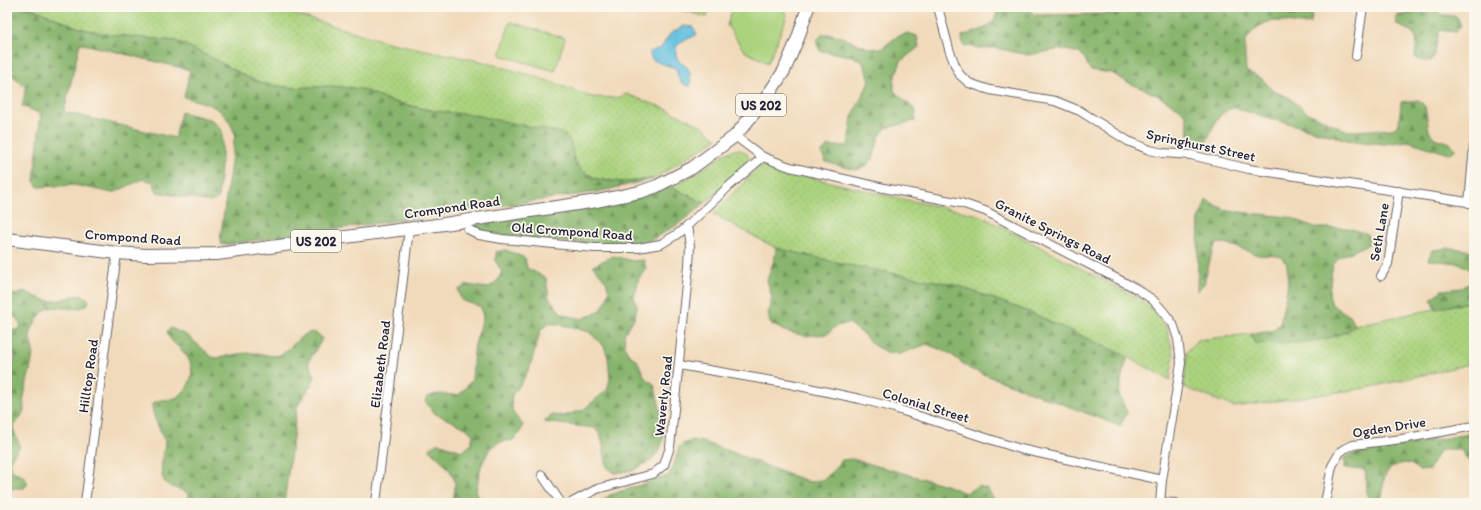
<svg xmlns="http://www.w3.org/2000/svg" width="1481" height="510" viewBox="0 0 1481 510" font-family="Itim,sans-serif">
<defs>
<pattern id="grass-dots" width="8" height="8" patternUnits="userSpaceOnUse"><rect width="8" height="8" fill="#abd37e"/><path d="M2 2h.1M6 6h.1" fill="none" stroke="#93b56e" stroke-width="1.8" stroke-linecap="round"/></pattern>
<pattern id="forest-firs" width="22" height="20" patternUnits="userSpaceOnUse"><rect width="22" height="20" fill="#88b56d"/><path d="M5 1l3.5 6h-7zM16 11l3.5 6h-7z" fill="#6f935b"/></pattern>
</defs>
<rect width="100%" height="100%" fill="#fbf7ec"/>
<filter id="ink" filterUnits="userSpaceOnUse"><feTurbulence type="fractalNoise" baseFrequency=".025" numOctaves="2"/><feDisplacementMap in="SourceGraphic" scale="8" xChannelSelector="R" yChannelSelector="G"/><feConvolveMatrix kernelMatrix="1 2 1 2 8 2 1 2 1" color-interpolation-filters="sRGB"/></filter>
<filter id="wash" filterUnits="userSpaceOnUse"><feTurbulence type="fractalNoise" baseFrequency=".012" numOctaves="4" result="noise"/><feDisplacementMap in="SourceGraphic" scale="16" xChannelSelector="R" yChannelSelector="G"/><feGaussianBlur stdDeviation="0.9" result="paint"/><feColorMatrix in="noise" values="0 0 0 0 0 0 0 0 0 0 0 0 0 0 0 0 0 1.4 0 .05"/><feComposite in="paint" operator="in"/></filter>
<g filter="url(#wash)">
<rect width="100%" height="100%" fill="#f1daba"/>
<g fill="url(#grass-dots)" stroke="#667a5c">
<polygon points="20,7 270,7 391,43 480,61 534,76 592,97 617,98 626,94 664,108 702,126 717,139 653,179 625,182 598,179 581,171 574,159 570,141 390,101 361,89 331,86 293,88 264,84 249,78 212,58 177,41 105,34 79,28 36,10"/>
<path d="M 738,149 C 744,151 749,154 750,161 L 727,184 L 705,203 L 671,187 L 697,173 L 726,153 Z"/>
<polygon points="761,165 778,170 898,198 979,215 1140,299 1155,311 1166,327 1174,355 1170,380 1128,357 1029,312 956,285 848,265 776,248 713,214"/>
<polygon points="1474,301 1474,363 1367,388 1234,407 1184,387 1187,352 1197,340 1251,334 1255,344 1348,332 1355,325"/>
</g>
<g fill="url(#forest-firs)" stroke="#556c54">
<path d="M 7,7 L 20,7 L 36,10 L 79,28 L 105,34 L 177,41 L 212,58 L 249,78 L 264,84 L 293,88 L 331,86 L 361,89 L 390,101 L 428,110 L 474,115 L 561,133 C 564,135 569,138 570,141 C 573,147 572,154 574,160 C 587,188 628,182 653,179 L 597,192 L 222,245 L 220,240 L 235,134 C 224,105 210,105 184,97 L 190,70 L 80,43 L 64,112 L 175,138 L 181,112 L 212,120 L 222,130 L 222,156 L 218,198 L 211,202 L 157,192 L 153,182 L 143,179 L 113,193 L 74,185 L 38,187 L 34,181 L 41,114 L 22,106 L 26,87 L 7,71 Z"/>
<path d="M 997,7 L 1027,7 L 1035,15 L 1107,14 L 1131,7 L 1304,7 L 1312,15 L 1311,23 C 1297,26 1290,21 1277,21 C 1264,20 1246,33 1245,46 C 1244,54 1246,64 1246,71 L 1262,79 L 1273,91 L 1288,97 L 1308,113 L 1348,131 L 1393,129 L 1399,124 L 1401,102 L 1419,100 L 1425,106 L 1429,131 L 1434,138 L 1450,143 L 1456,149 L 1449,154 L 1408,141 L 1384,144 L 1351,141 L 1234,108 C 1216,112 1213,129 1205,144 L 1197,145 L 1190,141 L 1186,116 L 1180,109 L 1157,95 L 1127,82 L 1112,73 L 1090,70 L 1085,59 L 1079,53 L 1061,49 L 1028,55 L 996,48 L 979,48 L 963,45 L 962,36 C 979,30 997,29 997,7 Z"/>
<polygon points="1417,7 1435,7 1440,14 1457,17 1461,25 1456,32 1439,30 1435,54 1431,61 1422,61 1415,57 1417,39 1413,32 1397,25 1396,16 1413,13"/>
<polygon points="908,33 917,36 919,47 901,61 894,80 894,91 916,111 915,121 886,128 879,137 873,159 866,166 856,170 826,162 821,153 828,146 848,146 852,117 870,80 862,61 852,56 820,51 816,41 823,34 833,34 871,49 882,48 898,36"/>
<polygon points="671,187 705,203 674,227 645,243 609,244 550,241 490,233 472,228 471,224 632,200"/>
<path d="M 1206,200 L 1228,211 L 1289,217 L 1317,228 L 1348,228 L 1368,234 L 1369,244 L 1340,257 L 1333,265 L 1331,275 L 1329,295 L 1332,305 L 1350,316 L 1355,325 C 1331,346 1286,342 1255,344 L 1251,334 L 1272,331 L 1280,324 L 1288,284 L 1287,264 L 1279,256 L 1258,255 L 1228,244 L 1217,243 L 1212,252 L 1204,284 L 1197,291 L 1199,220 Z"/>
<polygon points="776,248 848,265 956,285 1029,312 1128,357 1122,375 1119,394 1127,413 1120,426 970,369 949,353 927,344 900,354 887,353 872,344 863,334 849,323 836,326 827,334 806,336 784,331 770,323 768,312 772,298 767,280 775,257"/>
<polygon points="1451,248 1474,251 1474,272 1459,263 1428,260 1432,250"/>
<path d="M 506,250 L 525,258 L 527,268 L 546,278 L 549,298 L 562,314 L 582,319 L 601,310 L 606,301 L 609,291 L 606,281 L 593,266 L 613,256 L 633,261 L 644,260 L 646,269 L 639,278 L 634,297 L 637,307 L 635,317 L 624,334 L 625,345 L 628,354 L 637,360 L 645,378 L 654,384 L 659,404 L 664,433 L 662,443 L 659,452 L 651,460 L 634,470 L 615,473 L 607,467 L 601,436 L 595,428 L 544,422 L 552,415 L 563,416 L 583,410 L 607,390 L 610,379 L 608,357 L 604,346 L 589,332 L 559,324 L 549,324 L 541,329 L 530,367 L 520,385 L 513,393 L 511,399 L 513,413 L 523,425 L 520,433 L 513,440 L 499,442 L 490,448 L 481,466 L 476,490 L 479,499 L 483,501 L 496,503 L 451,503 C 463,477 446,465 429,449 L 438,443 L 462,451 L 471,445 L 473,435 L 466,428 L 434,413 L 425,401 L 427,397 L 437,394 L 459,395 L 472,380 L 474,348 L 483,318 L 481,307 L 461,300 L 458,290 L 467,285 L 488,288 L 497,281 L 502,272 L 496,262 L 496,252 Z"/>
<polygon points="1474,281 1474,301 1435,309 1431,299 1442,290 1461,288"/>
<path d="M 25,291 C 34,296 43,301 53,301 C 66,301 78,289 89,300 L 88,304 C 72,315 59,303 47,309 C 39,314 31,328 30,337 C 30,342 33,347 33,352 C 32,367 26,383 24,397 C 23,401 24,406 24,410 C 22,417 17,422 13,427 C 14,435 19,440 20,447 C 14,453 4,465 15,472 C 17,473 21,473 23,476 C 25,477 27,482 28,484 L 24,488 L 14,488 L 10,490 L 7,499 L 7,373 C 23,355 8,348 8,330 L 18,330 L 21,326 L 16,318 L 7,311 L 7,293 L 17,295 Z"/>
<path d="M 171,328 L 188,336 L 212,357 L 217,358 C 228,356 240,353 251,353 C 261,352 274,359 282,354 C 294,347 308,321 322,338 L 320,343 L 308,362 L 315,376 C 312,387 302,396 297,407 L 284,503 L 188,503 L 189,495 C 183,487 170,490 165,482 C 157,471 165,454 165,442 C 164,438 161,434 160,430 C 156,422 152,413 152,404 C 160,397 171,402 179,396 C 192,386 196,368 186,355 C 179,346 169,342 167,331 Z"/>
<path d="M 1474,433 L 1474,466 L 1472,466 L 1460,449 L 1450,449 L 1439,451 L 1429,470 L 1419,471 C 1417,469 1414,466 1412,465 C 1402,460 1389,467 1385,476 C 1381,485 1386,493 1379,503 L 1372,503 L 1368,501 L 1365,470 L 1344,468 L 1344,458 L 1353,454 Z"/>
<polygon points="693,440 703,442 734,453 774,469 810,482 825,479 842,460 852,459 946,485 965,493 979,486 988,489 992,497 999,503 600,503 610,495 668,476 673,468 679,447 683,444"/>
</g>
<g fill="#abd37e" stroke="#667a5c">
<polygon points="675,7 710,7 707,17 675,8"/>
<polygon points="733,7 782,7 787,16 768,63 744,51 727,25"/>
<polygon points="510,22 565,38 555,71 500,55"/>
</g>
<path fill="#61bfdf" stroke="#42708d" d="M 684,26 L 693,27 L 697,34 C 692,39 681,39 677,46 C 675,50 676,58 679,61 C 681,64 685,65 687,67 C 691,73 691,79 690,86 C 679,85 678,77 676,68 C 670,66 654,62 651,58 C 650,56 650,54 649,52 L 661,48 L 670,34 Z"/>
</g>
<g filter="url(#ink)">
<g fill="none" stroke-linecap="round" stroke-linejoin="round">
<g stroke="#6a6267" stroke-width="10">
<g id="minor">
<polyline points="938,7 949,49 955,65 960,75 969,83 990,90 1055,101 1080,111 1128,141 1150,150 1163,153 1191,155 1249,169 1474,203"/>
<polyline points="1356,56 1363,7"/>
<polyline points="735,136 763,157 790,167 884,188 961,203 985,211 1106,273 1137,289 1153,300 1163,311 1173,324 1178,339 1181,363 1162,480 1160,503"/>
<polyline points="1469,203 1474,146"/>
<polyline points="468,229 479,235 502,239 594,248 638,248 661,244 676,235 687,226 728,187 763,157"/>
<polyline points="1381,276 1388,264 1399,191"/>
<polyline points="679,365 790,384 860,399 888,406 1020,449 1162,480"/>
<polyline points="542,475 561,503"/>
<polyline points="1160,502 1176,503"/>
<polyline points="85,503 117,253"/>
<polyline points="376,503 409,229"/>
<polyline points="571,503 597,489 653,474 664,465 670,447 689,266 690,246 687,226"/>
<polyline points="1325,503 1332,466 1340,452 1344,449 1353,445 1402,439 1474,426"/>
</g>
</g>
<g stroke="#6a6267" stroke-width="14">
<polyline id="highway" points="7,239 117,253 146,255 217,254 444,224 597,201 640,192 657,186 692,168 735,136 764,101 784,71 798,38 808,7"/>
</g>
<use href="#minor" stroke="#fff" stroke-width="8"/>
<use href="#highway" stroke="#fff" stroke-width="12"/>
</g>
</g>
<g text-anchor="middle" stroke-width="3.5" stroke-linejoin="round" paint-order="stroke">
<g fill="#fbf7ec" stroke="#636270" stroke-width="1">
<rect x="736" y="94" width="50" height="22" rx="3"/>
<rect x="291" y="230" width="50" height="22" rx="3"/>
</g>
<g font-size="13" font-weight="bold" fill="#22223b">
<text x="761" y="110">US 202</text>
<text x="316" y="246">US 202</text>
</g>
<g font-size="14" fill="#22223b" stroke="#fbf7ec">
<text transform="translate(1201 145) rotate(12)" y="5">Springhurst Street</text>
<text transform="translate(452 207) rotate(-8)" y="5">Crompond Road</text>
<text transform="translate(572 231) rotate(4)" y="5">Old Crompond Road</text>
<text transform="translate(1053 231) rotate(27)" y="5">Granite Springs Road</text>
<text transform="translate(1379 232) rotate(-80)" y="5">Seth Lane</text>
<text transform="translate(133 237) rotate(4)" y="5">Crompond Road</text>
<text transform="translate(380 364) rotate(-83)" y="5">Elizabeth Road</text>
<text transform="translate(88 376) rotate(-82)" y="5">Hilltop Road</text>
<text transform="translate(663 396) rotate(-84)" y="5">Waverly Road</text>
<text transform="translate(926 405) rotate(17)" y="5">Colonial Street</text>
<text transform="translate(1389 427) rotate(-9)" y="5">Ogden Drive</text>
</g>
</g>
<rect width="1481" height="510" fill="none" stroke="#fbf7ec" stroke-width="24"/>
</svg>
